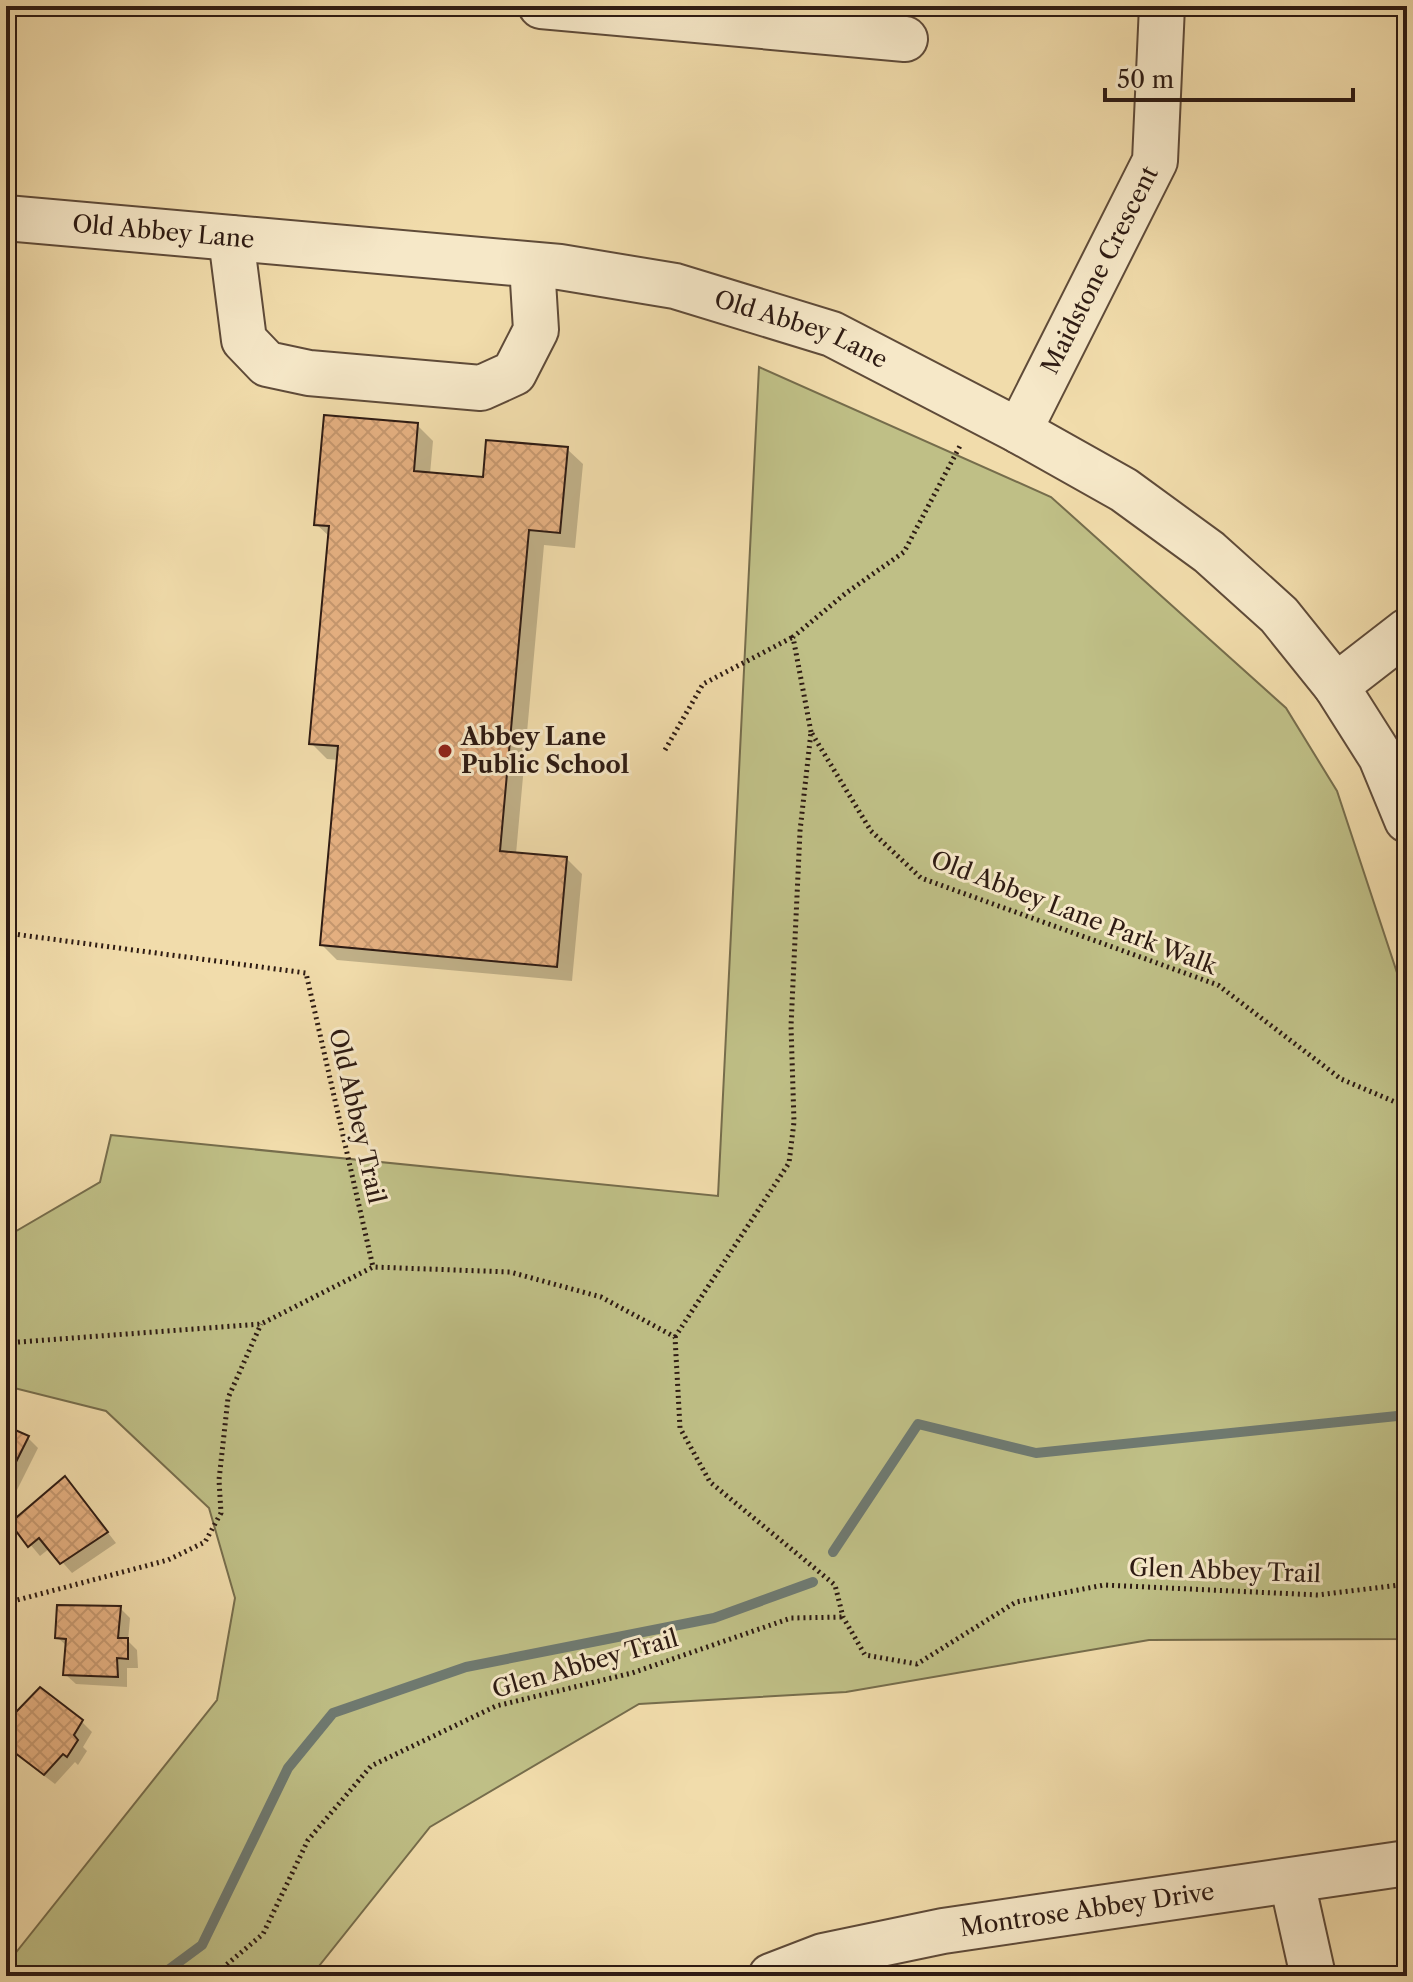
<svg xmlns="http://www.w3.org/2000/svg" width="1413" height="1982" viewBox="0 0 1413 1982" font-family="'Libre Caslon Text',serif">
<defs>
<pattern id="building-cross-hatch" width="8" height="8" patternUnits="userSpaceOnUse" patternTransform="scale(2)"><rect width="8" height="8" fill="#e6b182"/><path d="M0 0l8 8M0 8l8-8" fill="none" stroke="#c6986f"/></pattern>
</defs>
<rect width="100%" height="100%" fill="#f1dcab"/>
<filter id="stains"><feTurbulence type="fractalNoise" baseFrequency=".0025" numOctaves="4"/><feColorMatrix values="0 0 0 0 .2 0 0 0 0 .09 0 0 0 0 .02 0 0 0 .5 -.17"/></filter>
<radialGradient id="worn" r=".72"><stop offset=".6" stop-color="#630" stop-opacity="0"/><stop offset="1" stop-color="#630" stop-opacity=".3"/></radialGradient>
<polygon fill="#bfbf86" stroke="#766d4c" stroke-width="2" points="759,367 1051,497 1286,708 1337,791 1407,1003 1407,1639 1149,1640 846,1692 639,1704 430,1827 311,1976 6,1976 6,1965 217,1700 235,1598 209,1508 106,1411 6,1386 6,1237 100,1182 111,1135 718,1196"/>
<g fill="#0003">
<polygon points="417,425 433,441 430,474 484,479 567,449 583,464 575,548 544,545 516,854 566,858 582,874 572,981 337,960 322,945 339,760 327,759 311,743 330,537 316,524"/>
<polygon points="6,1428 28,1438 38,1448 14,1496 6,1493"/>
<polygon points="65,1478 116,1543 72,1573 50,1548 40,1556 13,1524"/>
<polygon points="120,1608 130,1618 128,1641 137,1650 138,1668 127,1668 127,1687 76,1684 65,1674 68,1647 57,1637"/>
<polygon points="8,1709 17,1714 81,1721 92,1732 83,1747 87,1751 78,1765 75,1762 55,1784 6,1747"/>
</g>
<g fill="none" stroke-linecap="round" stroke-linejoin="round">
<g stroke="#6f7a71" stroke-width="10">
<polyline points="833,1552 918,1424 1036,1453 1407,1415"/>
<polyline points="160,1976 202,1945 288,1768 333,1713 466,1667 714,1618 813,1582"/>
</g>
</g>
<g fill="url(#building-cross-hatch)" stroke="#2e1b13" stroke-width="2">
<polygon points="324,415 418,423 414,471 483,477 486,440 568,447 560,533 529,530 500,851 567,857 557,967 320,945 338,746 309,744 329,526 314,525"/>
<polygon points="6,1426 29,1436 6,1482"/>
<polygon points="65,1476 108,1532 60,1564 39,1538 28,1547 10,1523"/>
<polygon points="57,1605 121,1606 118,1638 128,1638 128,1659 117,1658 118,1677 63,1675 66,1639 55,1638"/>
<polygon points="40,1687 83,1720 74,1735 78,1740 67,1757 63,1754 44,1775 6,1746 7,1706 17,1711"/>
</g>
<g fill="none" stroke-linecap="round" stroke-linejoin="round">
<g stroke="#5f4b39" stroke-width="48">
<g id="minor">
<polyline points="541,6 905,39"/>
<path id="s1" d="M 6,218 L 560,267 L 675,286 L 832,334 L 1019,431 L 1124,490 L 1209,552 L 1279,615 L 1336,686 L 1381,757 L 1407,820"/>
<polyline points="231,238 244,340 267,364 309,373 481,388 514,373 536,330 532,265"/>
<path id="s2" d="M 1019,431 L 1155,161 L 1162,6"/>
<polyline points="1336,686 1407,631"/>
<polyline points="1292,1882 1313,1976"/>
<path id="s3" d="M 771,1976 L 823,1956 L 943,1931 L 1407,1863"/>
</g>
</g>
<g stroke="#2e1b13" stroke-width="5" stroke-dasharray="2 4" stroke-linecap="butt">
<polyline points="811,732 793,637 846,593 904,552 961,444"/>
<polyline points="665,750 703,684 793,637"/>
<polyline points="6,933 306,973 373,1267"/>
<polyline points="675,1337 789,1163 794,1122 791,1026 800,831 811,732 871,831 921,878 1218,985 1341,1079 1407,1107"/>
<polyline points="6,1343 261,1324 373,1267 510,1272 601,1297 675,1337 680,1428 710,1482 835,1585 843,1617 865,1655 917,1664 1016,1602 1104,1585 1318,1595 1407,1584"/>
<polyline points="6,1603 168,1560 205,1542 221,1513 219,1480 228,1398 261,1324"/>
<polyline points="213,1976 263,1934 308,1840 371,1766 496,1706 632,1673 791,1618 843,1617"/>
</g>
<use href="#minor" stroke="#f6e8c8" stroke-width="44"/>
</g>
<circle fill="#8f2418" stroke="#f6e8c8" stroke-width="3" cx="445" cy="751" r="8"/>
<g text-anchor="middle" stroke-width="6" stroke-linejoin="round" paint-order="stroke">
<g font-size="24" fill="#2e1b13" stroke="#f6e8c8">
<text dy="8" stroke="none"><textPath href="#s1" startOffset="158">Old Abbey Lane</textPath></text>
<text dy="8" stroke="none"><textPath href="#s2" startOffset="180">Maidstone Crescent</textPath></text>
<text dy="8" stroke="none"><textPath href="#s1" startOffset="806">Old Abbey Lane</textPath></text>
<text transform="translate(1074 913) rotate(21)" y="8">Old Abbey Lane Park Walk</text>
<text transform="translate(357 1116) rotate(77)" y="8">Old Abbey Trail</text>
<text transform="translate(1225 1571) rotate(2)" y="8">Glen Abbey Trail</text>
<text transform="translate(585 1664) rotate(-16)" y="8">Glen Abbey Trail</text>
<text dy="8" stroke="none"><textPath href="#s3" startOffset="324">Montrose Abbey Drive</textPath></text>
</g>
<g font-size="24" font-weight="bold" fill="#2e1b13" stroke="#f6e8c8" text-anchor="start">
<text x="461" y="745">Abbey Lane<tspan x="461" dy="28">Public School</tspan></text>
</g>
</g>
<rect width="1413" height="1982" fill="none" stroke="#f1dcab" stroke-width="32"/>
<rect x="8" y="8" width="1397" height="1966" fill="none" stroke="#2e1b13" stroke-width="4"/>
<rect x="16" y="16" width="1381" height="1950" fill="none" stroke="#2e1b13" stroke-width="2"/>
<path d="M1105 88v12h248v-12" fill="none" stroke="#2e1b13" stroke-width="4"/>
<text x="1117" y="88" font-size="24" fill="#2e1b13" stroke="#f6e8c8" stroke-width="6" paint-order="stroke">50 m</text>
<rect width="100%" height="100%" filter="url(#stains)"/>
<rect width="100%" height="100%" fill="url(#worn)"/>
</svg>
